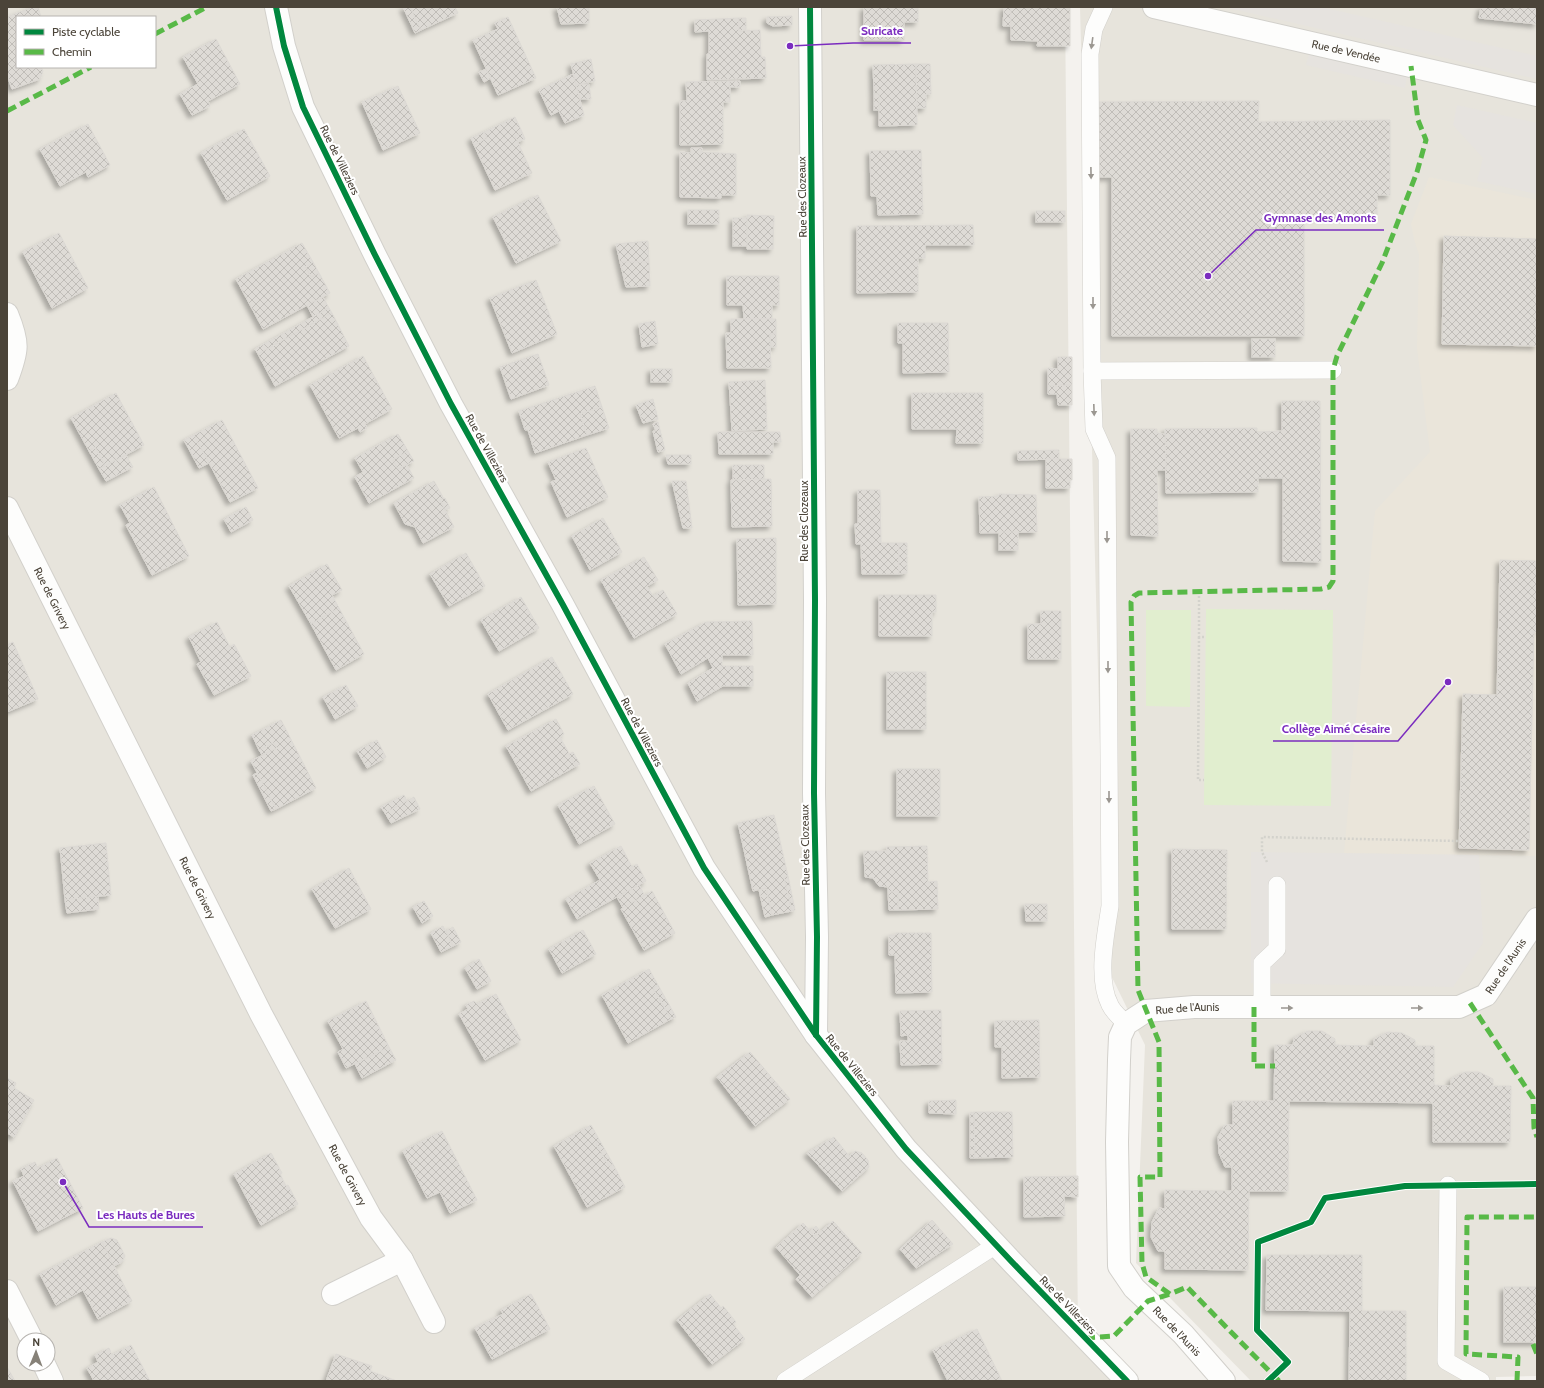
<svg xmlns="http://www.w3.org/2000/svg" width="1544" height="1388" viewBox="0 0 1544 1388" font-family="Cabin,sans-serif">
<defs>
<pattern id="building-cross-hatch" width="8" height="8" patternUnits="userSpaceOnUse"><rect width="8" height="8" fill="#dedbd6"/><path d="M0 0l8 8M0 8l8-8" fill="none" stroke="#c0bdb8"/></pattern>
<filter id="shadow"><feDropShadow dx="-3.5" dy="3.5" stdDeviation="2" flood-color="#0004"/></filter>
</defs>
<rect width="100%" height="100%" fill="#f4f2ee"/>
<g fill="#e7e4dc" fill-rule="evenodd">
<path d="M 7,7 L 1065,7 L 1078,1332 L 1123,1381 L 7,1381 ZM 17,17 L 155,17 L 155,67 L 17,67 ZM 24,1340 L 48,1340 L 48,1364 L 24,1364 Z"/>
<polygon points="1080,7 1537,7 1537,1376 1496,1377 1496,1381 1251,1381 1136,1263 1145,1045 1106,965"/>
</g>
<polygon fill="#eae5da" points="1429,177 1537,200 1537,856 1344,853 1375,511 1430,452 1417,348 1419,255 1414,239 1411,224"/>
<g fill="#e1eecf">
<polygon points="1206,609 1333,610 1331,806 1204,805"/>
<polygon points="1146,610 1191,610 1190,707 1146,706"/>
</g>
<g fill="#e6e3df">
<polygon points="1224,7 1321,7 1537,56 1537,79"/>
<polygon points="1309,54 1407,76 1405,88 1306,65"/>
<polygon points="1457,105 1537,123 1537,194 1477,181 1483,158 1453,125"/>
<polygon points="1251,852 1479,855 1483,943 1453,987 1251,983"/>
</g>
<g fill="url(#building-cross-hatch)" stroke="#dcd9d4" filter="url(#shadow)">
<polygon points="33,7 38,7 41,17 17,17 17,67 41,67 43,71 40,79 12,89 7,75 7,17"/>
<polygon points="403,7 410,7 421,30 415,33"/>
<polygon points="410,7 455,7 458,13 421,30"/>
<polygon points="557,7 589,7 589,23 561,24"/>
<polygon points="864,7 918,7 918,22 904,22 904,40 864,40"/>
<polygon points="1004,7 1011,7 1011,26 1003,26"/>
<polygon points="1011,7 1070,7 1070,46 1037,46 1038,41 1011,40"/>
<polygon points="1481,7 1537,7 1537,24 1479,18"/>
<polygon points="792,16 792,25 773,26 767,23 767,17"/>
<polygon points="508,17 536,78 498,95 473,40 498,29 495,23"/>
<polygon points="739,18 739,31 760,30 761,57 765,57 766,78 707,80 707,54 709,54 709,31 695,32 695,20"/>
<polygon points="739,18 746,18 746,30 739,31"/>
<polygon points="216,39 240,84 208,101 210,106 192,115 180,94 198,84 183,57"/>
<polygon points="591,59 595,81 576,85 571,64"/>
<polygon points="916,64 917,125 879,126 879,94 874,94 873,65"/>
<polygon points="916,64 930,64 931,94 926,94 926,108 917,108"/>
<polygon points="486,69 491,78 484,82 479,72"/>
<polygon points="573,74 584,115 565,123 559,111 551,115 539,90"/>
<polygon points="730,81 730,102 723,102 723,144 680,145 680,101 687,101 686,82"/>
<polygon points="730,81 740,81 740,87 729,87"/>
<polygon points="589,84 591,99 580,99 576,85"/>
<polygon points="398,86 420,133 383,150 362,102"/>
<rect x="874" y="94" width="5" height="16"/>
<polygon points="1259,101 1258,122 1390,120 1390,195 1377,195 1377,216 1304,216 1304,336 1112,336 1112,177 1099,177 1099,102"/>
<polygon points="515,117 522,132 515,136 532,173 495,190 474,145 487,138 484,132"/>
<polygon points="88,124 110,165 88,177 86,172 60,186 40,149"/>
<polygon points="244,129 270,176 227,200 201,153"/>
<polygon points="484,132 487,138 474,145 471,138"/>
<polygon points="522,132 525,139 518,142 515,136"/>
<polygon points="691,148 702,148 702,152 736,154 736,195 721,195 721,198 680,197 680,152 691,153"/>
<polygon points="921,150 923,214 878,215 877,196 871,196 870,151"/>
<polygon points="538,195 561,241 516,263 493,217"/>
<rect x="688" y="210" width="31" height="14"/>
<rect x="1036" y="211" width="29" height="11"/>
<polygon points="747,215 774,216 773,249 747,249"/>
<rect x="733" y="218" width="14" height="28"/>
<polygon points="973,225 974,245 925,245 925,258 918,258 918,292 857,293 857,226"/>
<polygon points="59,233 88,288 52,308 23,252"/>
<polygon points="1444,236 1537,239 1537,346 1442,344"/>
<polygon points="648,241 649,262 620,262 616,244"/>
<polygon points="302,243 313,262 306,267 311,277 319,273 330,293 263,329 236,279"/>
<polygon points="313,262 319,273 311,277 306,267"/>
<polygon points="620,262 649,262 650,286 626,287"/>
<polygon points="727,276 779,276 779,305 772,305 772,319 744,319 743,305 727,305"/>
<polygon points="536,280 557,334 512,353 490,298"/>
<polygon points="323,297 329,308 313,317 307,305"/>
<polygon points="329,308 332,313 258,354 255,349"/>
<polygon points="332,313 349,346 275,386 258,354"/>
<polygon points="731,319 776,319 776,334 770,334 771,368 727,368 726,333 731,333"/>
<polygon points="655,321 658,344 642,347 639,324"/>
<polygon points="898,323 948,323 949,372 903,373 903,343 898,343"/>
<polygon points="770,334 776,334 776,347 771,347"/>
<rect x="1252" y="339" width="23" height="18"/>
<polygon points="538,354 549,385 511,399 500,367"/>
<polygon points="363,356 392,409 365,424 367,428 360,432 358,428 339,438 310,385"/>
<polygon points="1058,357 1072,357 1072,385 1048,386 1048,368 1058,369"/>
<rect x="651" y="369" width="21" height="13"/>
<polygon points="765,380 767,429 732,431 729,382"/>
<polygon points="1072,385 1072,405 1058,405 1057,394 1048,394 1048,386"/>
<polygon points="595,386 602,407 580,414 587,435 535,453 528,430 525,430 519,411"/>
<polygon points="116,393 144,445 105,466 95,447 89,451 71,418"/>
<polygon points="912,393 983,393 983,443 956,443 957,429 912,429"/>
<polygon points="653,399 658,419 643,423 636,405"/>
<polygon points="1282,401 1320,401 1321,562 1283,561 1283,478 1258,478 1258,492 1166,493 1165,429 1257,428 1257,432 1282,431"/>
<polygon points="602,407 609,428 587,435 580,414"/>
<polygon points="222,420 258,488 230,502 194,435"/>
<polygon points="658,422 665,450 658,452 653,431 656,431 653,424"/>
<polygon points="1131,429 1157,429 1157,433 1165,434 1166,470 1157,470 1158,536 1131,535"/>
<polygon points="718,432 780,432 781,442 773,442 773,454 719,454"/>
<polygon points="398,434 408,451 393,460 398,469 407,465 414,478 369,503 355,477 363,472 355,458"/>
<polygon points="194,435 209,463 199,468 184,440"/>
<polygon points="95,447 105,466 99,469 89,451"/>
<polygon points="586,448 608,497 567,517 551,482 556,480 548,462"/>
<polygon points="1059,450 1059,459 1018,460 1018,451"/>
<polygon points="408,451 414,461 398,469 393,460"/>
<polygon points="126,455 133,467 106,481 99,469"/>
<polygon points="666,455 691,455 691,464 668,464"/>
<polygon points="1046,459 1072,459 1072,480 1070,480 1070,488 1046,488"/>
<polygon points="733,465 764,465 764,479 733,480"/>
<polygon points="771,479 772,526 732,527 731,480"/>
<polygon points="434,481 444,499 440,500 454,527 423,543 415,527 405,524 394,503"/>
<polygon points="672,481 686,481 692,528 683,528"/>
<polygon points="154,487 189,556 152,575 126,525 130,523 120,505"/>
<polygon points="858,490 880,490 881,543 899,543 899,574 862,574 861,544 856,544 855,524 858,524"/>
<polygon points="999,494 1036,495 1037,532 980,533 979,497 999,496"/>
<polygon points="445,498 450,508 445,510 440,500"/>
<polygon points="246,507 253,520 231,532 224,519"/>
<polygon points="603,518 622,552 590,570 572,536"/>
<rect x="999" y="532" width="19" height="18"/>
<polygon points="776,538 776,604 738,605 737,539"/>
<polygon points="899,543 907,543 907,573 899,574"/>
<polygon points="466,553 485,586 449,606 430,574"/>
<polygon points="644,557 658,580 647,586 653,596 663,590 677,614 634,638 601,580"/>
<polygon points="1500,560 1537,561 1537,632 1534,632 1529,850 1459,848 1463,694 1497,695"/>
<polygon points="327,564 342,590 332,595 339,608 311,624 289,586"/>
<polygon points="879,595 936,595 936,612 932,612 932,636 879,636"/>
<polygon points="521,597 539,628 499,651 481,620"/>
<polygon points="339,608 364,654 336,670 311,624"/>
<polygon points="1041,611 1061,611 1061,659 1028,659 1028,624 1041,624"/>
<polygon points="752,621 753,655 722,655 722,666 753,666 753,686 723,686 697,701 688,683 713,668 708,658 681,674 665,644 706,622"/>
<polygon points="217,622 230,647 234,644 251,676 214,695 197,664 201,662 189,637"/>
<polygon points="13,642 38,699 7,712 7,645"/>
<polygon points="552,657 573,694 508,730 488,694"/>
<rect x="887" y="672" width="39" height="57"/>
<polygon points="346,685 358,706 335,719 323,697"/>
<polygon points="556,719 564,734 560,737 576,766 531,791 515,762 519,759 510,744"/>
<polygon points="281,720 316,788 276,809 251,761 277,748 274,743 259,750 252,735"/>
<polygon points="377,740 386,757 367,768 357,751"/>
<polygon points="274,743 277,748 262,755 259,750"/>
<polygon points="510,744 519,759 515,762 506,746"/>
<polygon points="573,752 580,764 576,766 569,754"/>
<rect x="897" y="769" width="43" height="47"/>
<polygon points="257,773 276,809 271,811 253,775"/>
<polygon points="594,786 615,824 579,844 558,805"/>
<polygon points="404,795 407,801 385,813 381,807"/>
<polygon points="414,797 420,809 391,823 385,813"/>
<polygon points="774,815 788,876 784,877 792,911 772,915 766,888 753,891 738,823"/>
<polygon points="106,843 111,895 65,900 60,848"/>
<polygon points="621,846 632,867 637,864 646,881 577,919 566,899 600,880 590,863"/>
<polygon points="927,846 928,882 937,881 938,909 898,910 898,892 888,892 888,887 879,886 873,878 865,877 864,851 887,851 887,847"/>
<polygon points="1172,849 1227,850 1226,929 1172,929"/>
<polygon points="349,868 371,909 335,928 312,889"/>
<polygon points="788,876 795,910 792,911 784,877"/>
<polygon points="639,885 645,896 623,908 617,897"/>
<polygon points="766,888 772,915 765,917 759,890"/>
<polygon points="652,891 675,933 644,950 621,909"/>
<polygon points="888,892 898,892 898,910 889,910"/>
<polygon points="98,896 99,909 67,913 65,900"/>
<polygon points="424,901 433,916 422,923 413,907"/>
<polygon points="1025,904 1047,904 1047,921 1026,921"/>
<polygon points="443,926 453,946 441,952 431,933"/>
<polygon points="453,927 461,942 453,946 446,931"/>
<polygon points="583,930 596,954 562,973 549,949"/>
<polygon points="896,933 931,933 932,992 896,993 895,955 889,955 889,935 896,935"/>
<polygon points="479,959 491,981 477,989 465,968"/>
<polygon points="649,969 658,985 653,988 671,1019 628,1043 602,995"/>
<polygon points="658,985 676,1017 671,1019 653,988"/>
<polygon points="496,994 521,1040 485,1060 459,1014 468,1009 466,1005 474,1001 477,1004"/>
<polygon points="366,1001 389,1047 346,1068 338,1052 343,1049 328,1021"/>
<polygon points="941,1010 942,1064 901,1065 900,1041 908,1041 908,1035 901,1036 900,1011"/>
<polygon points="1039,1020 1040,1077 1002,1078 1002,1047 995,1047 995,1021"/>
<polygon points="1308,1031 1322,1031 1335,1039 1335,1045 1374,1046 1374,1039 1388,1032 1402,1033 1415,1040 1415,1046 1434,1046 1434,1085 1451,1086 1451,1079 1465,1072 1479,1072 1493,1079 1493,1086 1511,1086 1510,1142 1433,1142 1433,1103 1289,1101 1288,1191 1249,1191 1248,1270 1165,1269 1165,1251 1158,1251 1151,1237 1152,1222 1159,1208 1165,1209 1165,1190 1232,1191 1232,1167 1225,1167 1219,1153 1218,1137 1225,1125 1233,1125 1233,1101 1274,1101 1275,1045 1293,1045 1294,1038"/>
<polygon points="389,1047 396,1060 362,1078 355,1064"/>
<polygon points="750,1052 790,1099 755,1126 717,1077"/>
<polygon points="7,1078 16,1083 14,1088 34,1100 14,1137 7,1133"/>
<polygon points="956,1100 956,1114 929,1113 929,1101"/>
<polygon points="974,1112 975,1158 970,1158 970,1113"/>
<polygon points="974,1112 1012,1112 1013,1157 975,1158"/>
<polygon points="591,1125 600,1141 596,1143 609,1166 613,1164 625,1187 587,1207 554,1146"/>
<polygon points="442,1131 477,1200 450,1213 440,1192 427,1198 403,1151"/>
<polygon points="834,1137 849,1156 855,1151 862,1153 868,1160 869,1167 842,1191 807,1153"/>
<polygon points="600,1141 613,1164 609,1166 596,1143"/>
<polygon points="271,1153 282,1173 280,1174 286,1186 288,1185 298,1204 261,1225 234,1174"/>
<polygon points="57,1158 83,1208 38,1231 13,1181 24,1176 21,1169 35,1162 38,1168"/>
<polygon points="1078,1176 1078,1197 1064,1196 1065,1216 1024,1217 1024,1177"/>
<polygon points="932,1220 953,1244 916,1268 900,1249"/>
<polygon points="833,1221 862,1253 812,1297 796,1279 800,1275 776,1247 803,1223 815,1236"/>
<polygon points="816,1226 820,1231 815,1236 810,1231"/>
<polygon points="111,1238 117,1240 125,1256 122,1262 114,1266 102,1242"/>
<polygon points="102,1242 132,1301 98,1319 83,1290 56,1305 40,1274"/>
<polygon points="1267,1255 1362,1255 1362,1311 1406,1311 1406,1381 1349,1381 1350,1311 1266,1310"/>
<rect x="1504" y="1287" width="33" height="55"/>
<polygon points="531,1294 550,1329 492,1359 475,1328 503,1314 501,1310"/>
<polygon points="710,1294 721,1308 723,1306 736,1322 733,1324 745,1339 712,1364 677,1320"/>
<polygon points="977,1329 1002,1381 948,1381 933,1350"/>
<polygon points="131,1345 150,1381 94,1381 87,1368 98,1362 95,1355 109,1348 112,1355"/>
<polygon points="336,1354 372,1366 370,1371 397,1381 326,1381"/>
<polygon points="7,1367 15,1381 7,1381"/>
</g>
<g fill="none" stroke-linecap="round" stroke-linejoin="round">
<g stroke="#d2d0cb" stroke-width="18">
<g id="lane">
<path d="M 1104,7 L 1094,29 L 1090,54 L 1092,371 L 1094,429 L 1107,458 L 1110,906 C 1106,934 1096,978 1110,1005 C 1113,1012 1121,1018 1126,1024"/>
<polyline points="1092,371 1333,370"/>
<polyline points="1262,1008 1262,963 1277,949 1277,885"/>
<polyline points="1448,1185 1446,1361 1481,1381"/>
<polyline points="785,1381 996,1245"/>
</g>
</g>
<g stroke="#d2d0cb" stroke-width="24">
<g id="street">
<polyline points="276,7 284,46 303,107 375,255 451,404 563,605 704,868 816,1035 906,1149 1012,1262 1127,1381"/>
<polyline points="810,7 815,600 814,793 817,937 816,1035"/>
<path id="s1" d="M 1154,7 L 1537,95"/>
<path d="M 7,314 C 19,343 18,350 7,379"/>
<path id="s2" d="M 7,508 L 261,1014 L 371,1218 L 402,1260 L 434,1322"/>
<polyline points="7,1291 32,1340"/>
<polyline points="333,1294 402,1260"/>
<polyline points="44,1364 52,1381"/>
<path id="s3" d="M 1224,1381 L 1183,1334 L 1134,1288 L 1119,1266 L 1117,1142 L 1119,1060 L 1120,1037 L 1126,1024 L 1146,1011 L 1194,1007 L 1459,1007 L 1486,995 L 1537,919"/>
</g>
</g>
<g stroke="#d3d2cc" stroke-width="2.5" stroke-dasharray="2 2" stroke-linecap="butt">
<polyline points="1199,592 1199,637 1205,637"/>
<polyline points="1199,637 1198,780 1204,780"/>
<polyline points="1267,862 1262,852 1262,837 1459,841"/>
</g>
<use href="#lane" stroke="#fdfdfc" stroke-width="17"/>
<use href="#street" stroke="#fdfdfc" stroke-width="22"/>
<g stroke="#58b947" stroke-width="5" stroke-dasharray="10 5" stroke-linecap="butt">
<polyline points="155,34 207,7"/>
<polyline points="7,111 91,67"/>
<polyline points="1470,1003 1533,1098 1534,1128 1537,1137"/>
<polyline points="1254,1007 1254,1066 1275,1066"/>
<polyline points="1085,1338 1114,1336 1148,1301 1170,1294"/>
<polyline points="1533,1344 1537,1354"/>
<polyline points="1279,1381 1187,1287 1170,1294 1146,1277 1142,1263 1140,1177 1160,1177 1159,1042 1138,990 1131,602 1134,596 1139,593 1321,589 1329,587 1333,581 1333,370 1337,356 1382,263 1417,172 1426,140 1418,120 1411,66"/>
<polyline points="1517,1381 1518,1357 1466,1354 1467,1217 1537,1217"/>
</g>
<g stroke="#fff" stroke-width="8">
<g id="cycleway">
<polyline points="276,7 284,46 303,107 375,255 451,404 563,605 704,868 816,1035 906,1149 1012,1262 1127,1381"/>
<polyline points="810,7 815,600 814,793 817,937 816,1035"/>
<polyline points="1268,1381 1288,1362 1257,1330 1258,1242 1311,1222 1325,1198 1405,1186 1537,1184"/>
</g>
</g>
<use href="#cycleway" stroke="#00873e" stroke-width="6"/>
</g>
<defs><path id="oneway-solid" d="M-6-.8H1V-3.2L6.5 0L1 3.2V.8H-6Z"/></defs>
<g fill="#9b9791">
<use href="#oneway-solid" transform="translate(1092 43) rotate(98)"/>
<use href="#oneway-solid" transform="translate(1091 173) rotate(89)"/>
<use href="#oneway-solid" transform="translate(1093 303) rotate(90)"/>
<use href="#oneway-solid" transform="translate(1094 410) rotate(88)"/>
<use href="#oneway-solid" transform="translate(1107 537) rotate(90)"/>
<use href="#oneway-solid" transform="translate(1108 667) rotate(90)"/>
<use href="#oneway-solid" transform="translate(1109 797) rotate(90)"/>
<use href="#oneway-solid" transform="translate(1287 1008)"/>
<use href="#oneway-solid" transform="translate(1417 1008)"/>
</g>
<g text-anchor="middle" stroke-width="4" stroke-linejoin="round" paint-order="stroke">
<g font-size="11" fill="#4b4439" stroke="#fff">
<text dy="4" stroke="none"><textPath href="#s1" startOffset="197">Rue de Vendée</textPath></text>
<text transform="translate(340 160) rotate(64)" y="4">Rue de Villeziers</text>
<text transform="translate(802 197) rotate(-91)" y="4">Rue des Clozeaux</text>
<text transform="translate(487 448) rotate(61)" y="4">Rue de Villeziers</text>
<text transform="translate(804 521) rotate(-90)" y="4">Rue des Clozeaux</text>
<text dy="4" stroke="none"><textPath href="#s2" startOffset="101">Rue de Grivery</textPath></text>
<text transform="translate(642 732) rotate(62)" y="4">Rue de Villeziers</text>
<text transform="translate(805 845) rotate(-91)" y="4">Rue des Clozeaux</text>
<text dy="4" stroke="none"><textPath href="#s2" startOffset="425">Rue de Grivery</textPath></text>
<text dy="4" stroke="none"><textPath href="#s3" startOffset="801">Rue de l'Aunis</textPath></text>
<text dy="4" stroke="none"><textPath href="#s3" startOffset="465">Rue de l'Aunis</textPath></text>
<text transform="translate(852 1065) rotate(51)" y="4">Rue de Villeziers</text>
<text dy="4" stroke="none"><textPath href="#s2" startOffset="749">Rue de Grivery</textPath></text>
<text transform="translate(1068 1305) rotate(46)" y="4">Rue de Villeziers</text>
<text transform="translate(1177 1331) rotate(46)" y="4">Rue de l'Aunis</text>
</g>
</g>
<path fill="none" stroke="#7b2cbf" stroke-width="1.5" d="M790 46L853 43H911M1208 276L1256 230H1384M1448 682L1398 741H1273M63 1182L89 1227H203"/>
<g fill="#7b2cbf" stroke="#fff" stroke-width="1.5">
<circle cx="790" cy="46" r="4"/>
<circle cx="1208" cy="276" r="4"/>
<circle cx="1448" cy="682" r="4"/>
<circle cx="63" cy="1182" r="4"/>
</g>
<g font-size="12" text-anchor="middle" font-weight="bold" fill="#7b2cbf" stroke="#fff" stroke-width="4" stroke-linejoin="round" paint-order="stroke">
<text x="882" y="35">Suricate</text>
<text x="1320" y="222">Gymnase des Amonts</text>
<text x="1336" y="733">Collège Aimé Césaire</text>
<text x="146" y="1219">Les Hauts de Bures</text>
</g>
<rect width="1544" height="1388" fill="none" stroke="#4b4439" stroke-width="16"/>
<rect x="16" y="16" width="140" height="52" fill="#ffffff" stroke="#b7b4b0"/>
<rect x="24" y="29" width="20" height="6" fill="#00873e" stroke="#b7b4b0"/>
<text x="52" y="36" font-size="12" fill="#4b4439">Piste cyclable</text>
<rect x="24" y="49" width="20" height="6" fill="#58b947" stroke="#b7b4b0"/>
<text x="52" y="56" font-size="12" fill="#4b4439">Chemin</text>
<g transform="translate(36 1352) rotate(1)"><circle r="19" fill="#ffffff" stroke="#b7b4b0"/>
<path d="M0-3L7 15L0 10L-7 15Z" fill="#868178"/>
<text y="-6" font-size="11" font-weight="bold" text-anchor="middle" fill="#4b4439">N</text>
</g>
</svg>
